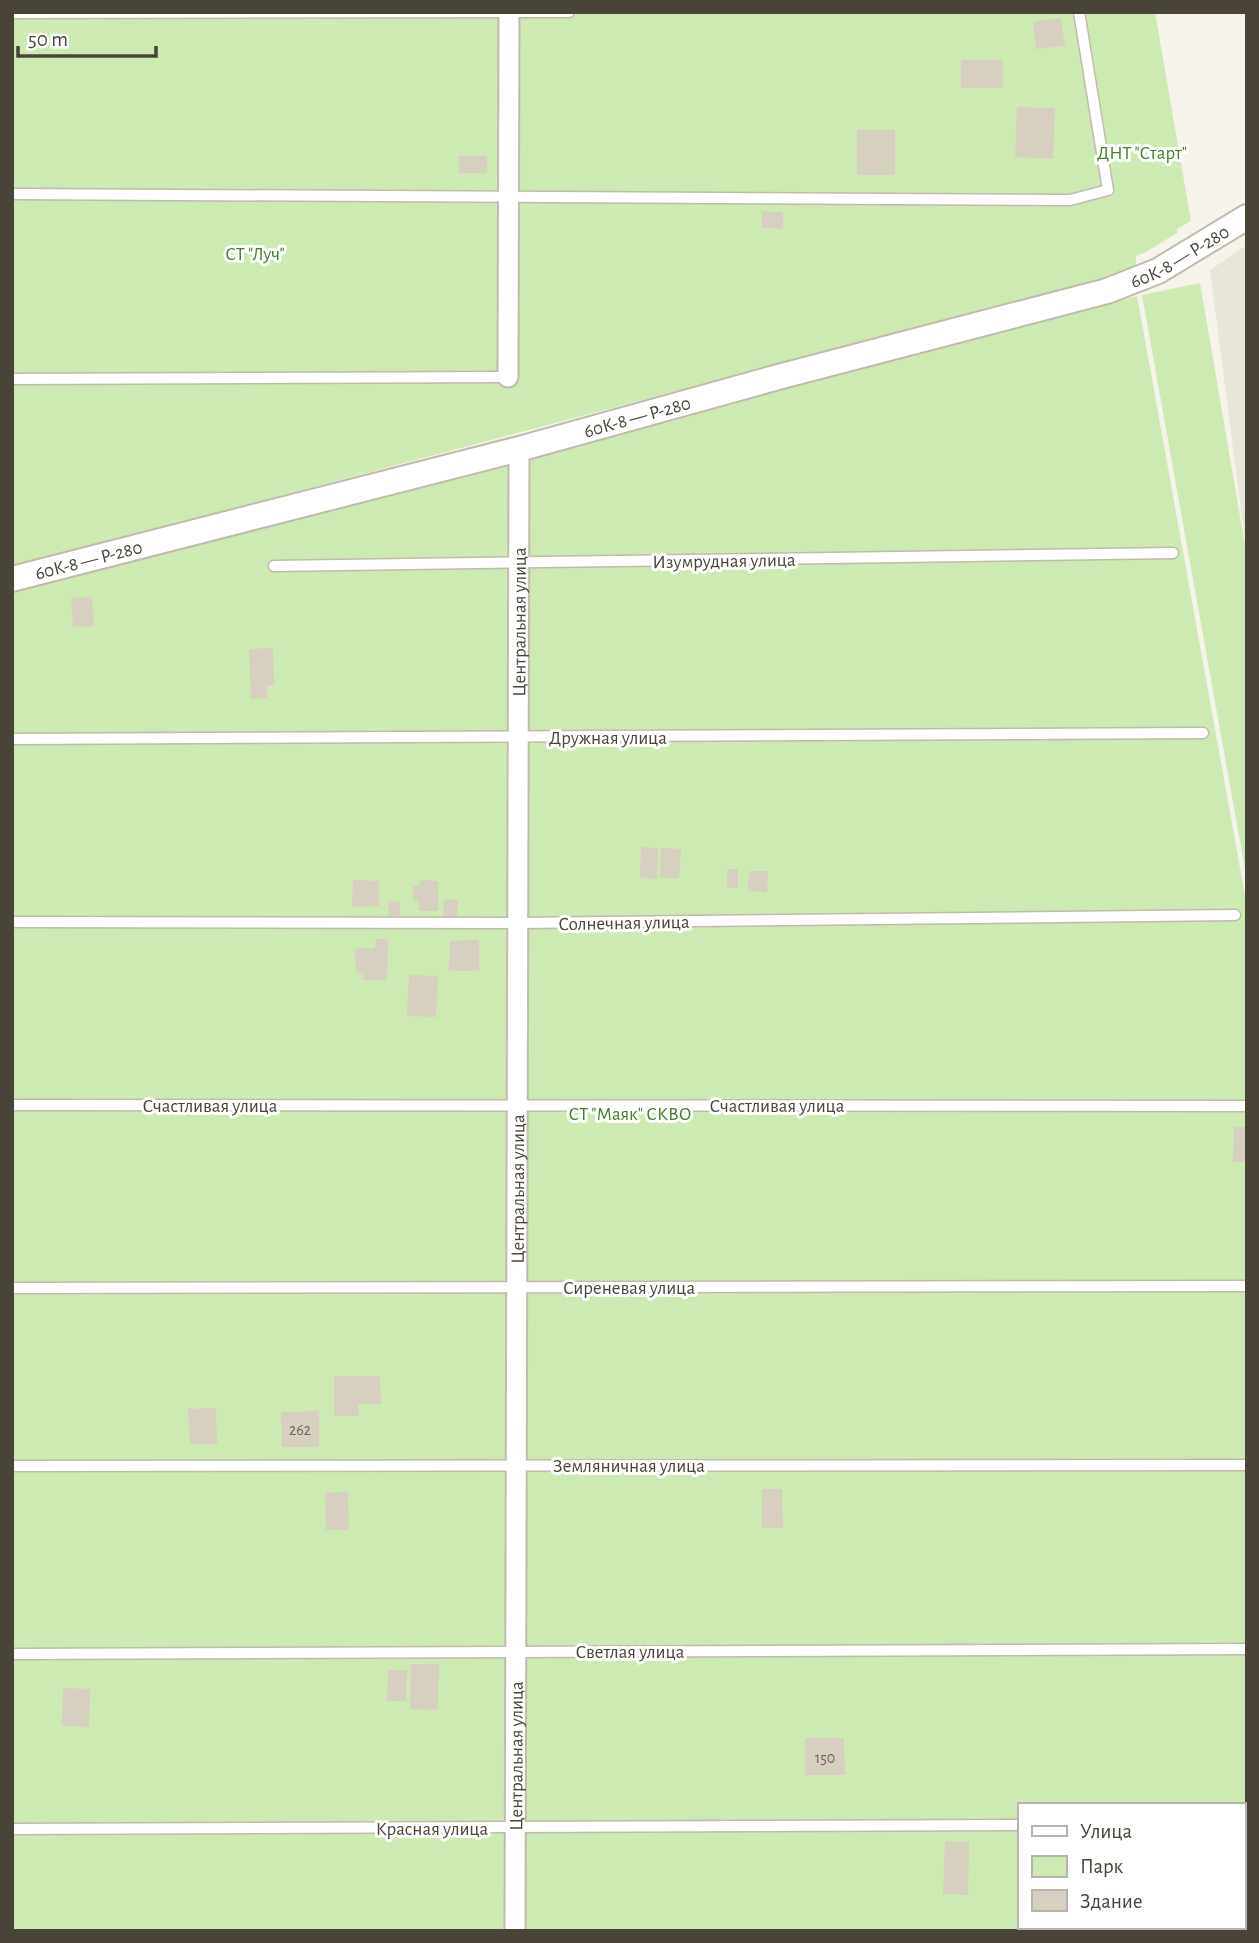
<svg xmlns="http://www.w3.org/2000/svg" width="1259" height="1943" viewBox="0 0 1259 1943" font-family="'Alegreya Sans',sans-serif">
<rect width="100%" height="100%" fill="#f5f3ea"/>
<polygon fill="#e9e5d8" points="1247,245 1247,556 1210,270"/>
<g fill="#cdeab3" fill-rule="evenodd">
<polygon points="12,12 1155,12 1191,221 1177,229 1177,233 1146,252 1136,256 1136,269 12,567"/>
<polygon points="1200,283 1247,557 1247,880 1142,295"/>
<path d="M 1137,296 L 1247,907 L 1247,1931 L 12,1931 L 12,590 ZM 1019,1805 L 1243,1805 L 1243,1927 L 1019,1927 Z"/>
</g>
<g fill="#d7cfbf">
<polygon points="1061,18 1065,46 1036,49 1033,22"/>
<rect x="961" y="60" width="42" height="28"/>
<polygon points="1017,107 1055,108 1053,159 1015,157"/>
<rect x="857" y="130" width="38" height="45"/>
<rect x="459" y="156" width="28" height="17"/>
<polygon points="762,211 783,212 783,229 762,228"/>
<polygon points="92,597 94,626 73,627 71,598"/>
<polygon points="273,648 274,685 267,686 267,698 251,699 249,649"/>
<polygon points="641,847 658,848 657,878 655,880 640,877"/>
<polygon points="661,848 681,849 679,878 660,878"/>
<rect x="727" y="869" width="11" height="19"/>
<polygon points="749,871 768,871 767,892 748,891"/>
<polygon points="353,880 379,881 379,906 352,907"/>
<polygon points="420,880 438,881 438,911 419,911 419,900 413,901 413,886 420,885"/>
<polygon points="458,899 457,917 443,916 444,900"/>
<polygon points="389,901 400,902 400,919 388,918"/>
<polygon points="376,939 388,939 387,980 363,980 364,973 356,973 355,949 375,948"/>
<polygon points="479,940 479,971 449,971 450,941"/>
<polygon points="409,975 438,976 436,1017 407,1016"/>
<polygon points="1234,1127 1247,1127 1247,1162 1233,1162"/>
<polygon points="334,1376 380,1376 381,1404 358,1404 359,1416 334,1416"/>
<polygon points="216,1408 217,1444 190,1444 188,1409"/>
<polygon points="319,1411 319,1447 282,1447 281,1412"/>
<polygon points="762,1489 782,1489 783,1528 762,1528"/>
<polygon points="348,1492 349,1530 326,1530 325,1493"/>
<polygon points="411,1664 439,1664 438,1710 410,1709"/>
<polygon points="388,1670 407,1670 406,1701 387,1701"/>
<polygon points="63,1688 90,1689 89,1727 62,1726"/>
<polygon points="805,1738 844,1738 845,1775 805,1775"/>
<polygon points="945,1841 969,1842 968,1895 943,1894"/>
</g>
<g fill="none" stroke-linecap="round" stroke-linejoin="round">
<g stroke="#c1bbac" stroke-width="13">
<g id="service">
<polyline points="12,13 569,12"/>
<polyline points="12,194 1070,200 1108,190 1079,12"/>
<polyline points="12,379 508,377"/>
<polyline points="274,566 1173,553"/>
<polyline points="12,739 1203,733"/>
<polyline points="12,922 518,923 1235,915"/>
<polyline points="12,1105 1247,1106"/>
<polyline points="12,1288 1247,1286"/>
<polyline points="12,1466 1247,1465"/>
<polyline points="12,1654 1247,1649"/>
<polyline points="1243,1825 1247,1825"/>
<polyline points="12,1829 1019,1825"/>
</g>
</g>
<g stroke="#c1bbac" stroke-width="23">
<g id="minor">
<polyline points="508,377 509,12"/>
<path id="s1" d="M 515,1931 L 519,449"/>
</g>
</g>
<g stroke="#c1bbac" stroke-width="28">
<g id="tertiary">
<path id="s2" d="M 12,579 L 519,449 L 782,376 L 1107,291 L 1158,271 L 1247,217"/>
</g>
</g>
<use href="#service" stroke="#fff" stroke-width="10"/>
<use href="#minor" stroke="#fff" stroke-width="19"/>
<use href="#tertiary" stroke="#fff" stroke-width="24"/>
</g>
<g text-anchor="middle" stroke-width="6" stroke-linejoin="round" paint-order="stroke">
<g font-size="16" fill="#6d675a">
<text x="300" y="1435">262</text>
<text x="825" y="1763">150</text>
</g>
<g font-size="19" fill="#437e29" stroke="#fff">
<text x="1142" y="159">ДНТ "Старт"</text>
<text x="255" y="260">СТ "Луч"</text>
<text x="630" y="1120">СТ "Маяк" СКВО</text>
</g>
<g font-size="19" fill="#4a4438" stroke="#fff">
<text dy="7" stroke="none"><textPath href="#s2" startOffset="1213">60К-8 — Р-280</textPath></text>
<text dy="7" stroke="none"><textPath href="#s2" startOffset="646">60К-8 — Р-280</textPath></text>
<text dy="7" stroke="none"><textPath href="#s2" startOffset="79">60К-8 — Р-280</textPath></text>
<text transform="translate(724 560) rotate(-1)" y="7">Изумрудная улица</text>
<text dy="7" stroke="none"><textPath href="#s1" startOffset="1309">Центральная улица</textPath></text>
<text x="608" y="744">Дружная улица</text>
<text transform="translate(624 922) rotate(-1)" y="7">Солнечная улица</text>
<text x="210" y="1112">Счастливая улица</text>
<text x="777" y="1112">Счастливая улица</text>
<text dy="7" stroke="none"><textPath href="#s1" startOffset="742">Центральная улица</textPath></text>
<text x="629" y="1294">Сиреневая улица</text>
<text x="629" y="1472">Земляничная улица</text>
<text x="630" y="1658">Светлая улица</text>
<text dy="7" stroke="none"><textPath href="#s1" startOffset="175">Центральная улица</textPath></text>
<text x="432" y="1835">Красная улица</text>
</g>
</g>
<rect width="1259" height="1943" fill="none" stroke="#4a4438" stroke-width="28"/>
<rect x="1018" y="1803" width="228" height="126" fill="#ffffff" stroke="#b7b4af" stroke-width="2"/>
<rect x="1032" y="1826" width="35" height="10" fill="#ffffff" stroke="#b7b4af" stroke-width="2"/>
<text x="1080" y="1838" font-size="21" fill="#4a4438">Улица</text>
<rect x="1032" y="1856" width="35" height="21" fill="#cdeab3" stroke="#b7b4af" stroke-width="2"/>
<text x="1080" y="1873" font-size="21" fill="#4a4438">Парк</text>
<rect x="1032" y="1890" width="35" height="21" fill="#d7cfbf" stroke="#b7b4af" stroke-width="2"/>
<text x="1080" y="1908" font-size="21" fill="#4a4438">Здание</text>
<path d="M18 46v10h138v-10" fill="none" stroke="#4a4438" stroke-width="3.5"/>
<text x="28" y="46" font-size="21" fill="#4a4438" stroke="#ffffff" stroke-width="5" paint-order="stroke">50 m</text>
</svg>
